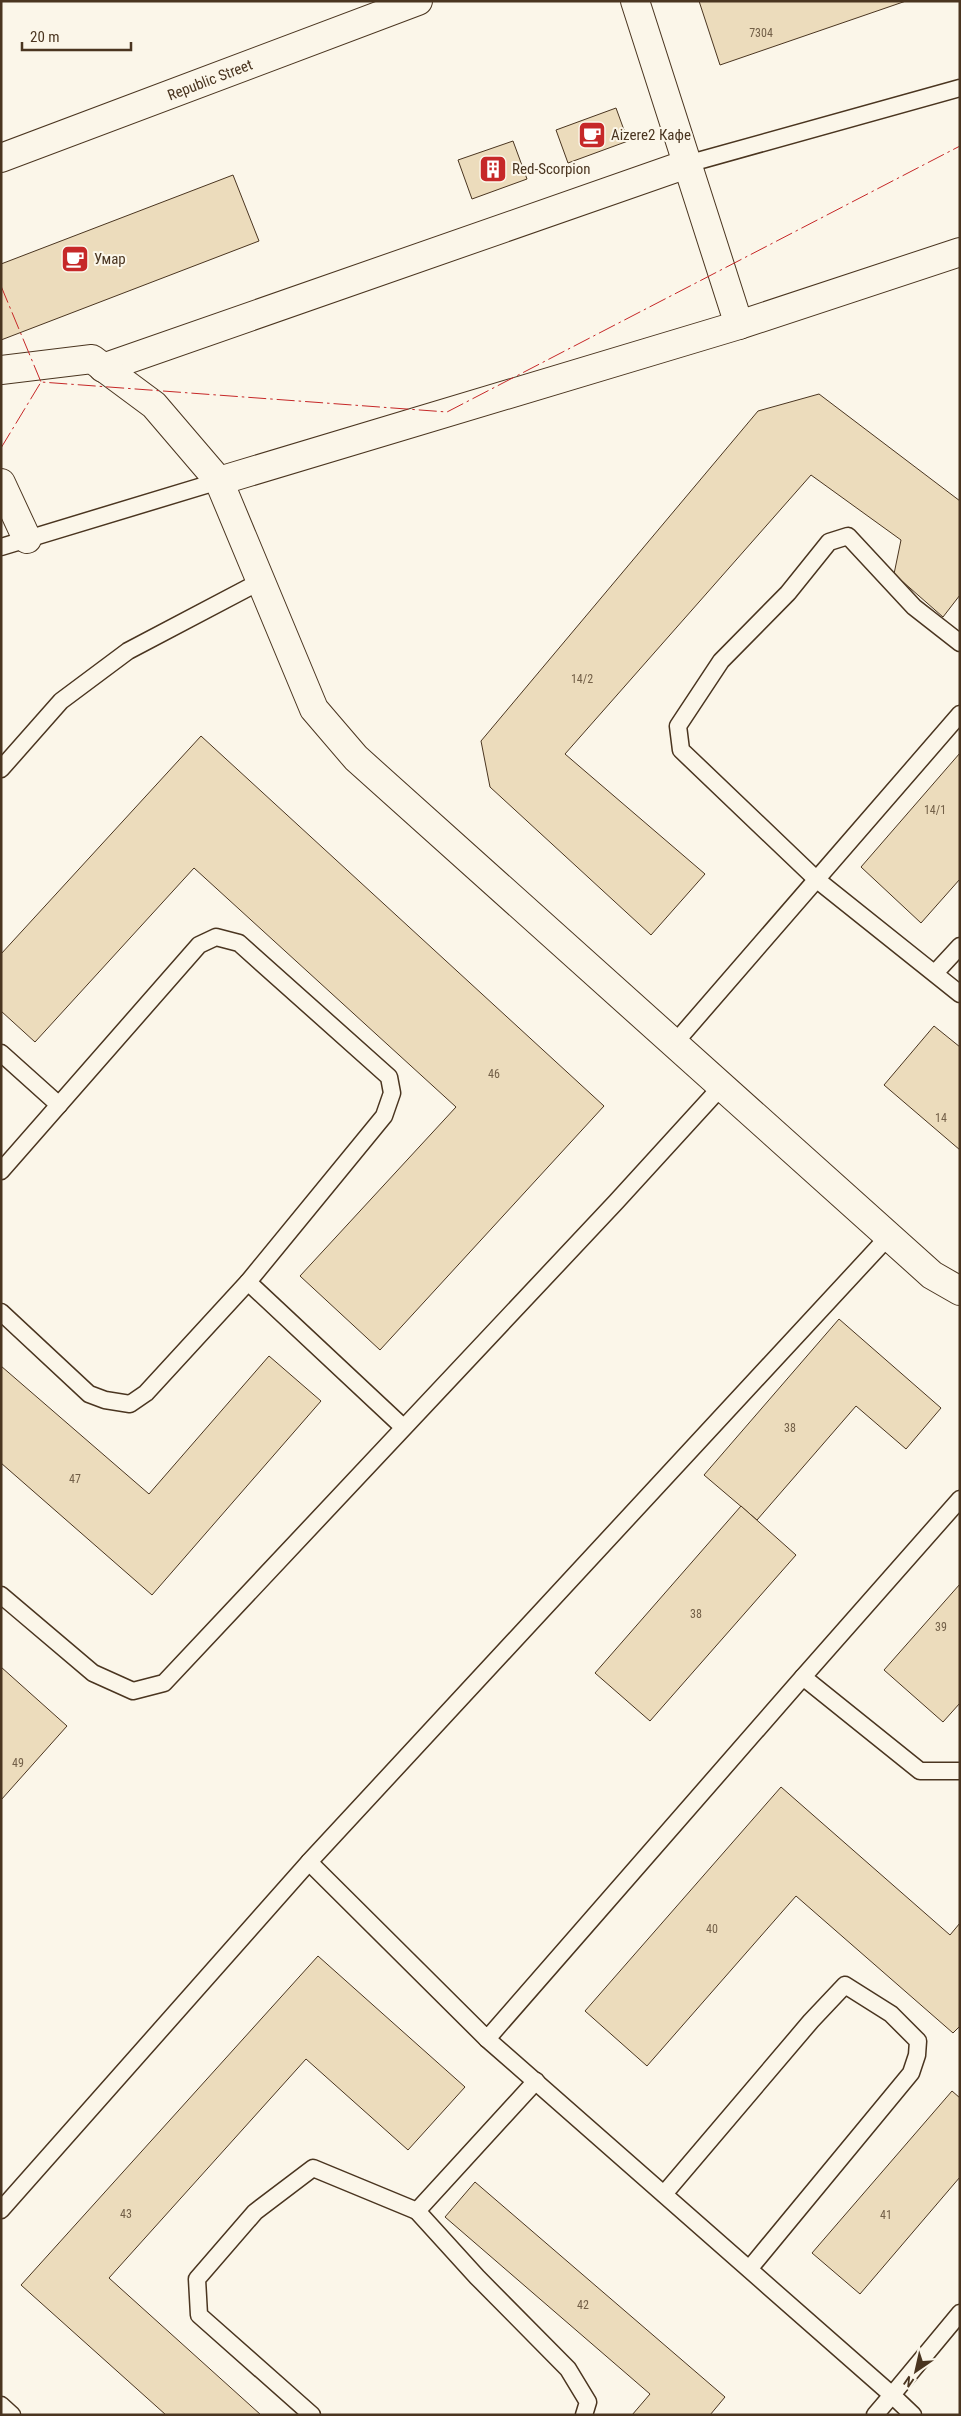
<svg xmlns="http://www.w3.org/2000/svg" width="961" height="2416" viewBox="0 0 961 2416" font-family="'Roboto Condensed',sans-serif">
<rect width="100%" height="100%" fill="#fbf6e9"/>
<g fill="#ecdcbc" stroke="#4a3520">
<polygon points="699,1 906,1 720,65"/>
<polygon points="616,108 628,141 568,163 556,130"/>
<polygon points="513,141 527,179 472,199 458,160"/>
<polygon points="233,175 259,241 1,340 1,264"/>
<polygon points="819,394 960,501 960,595 943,617 894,574 901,540 811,475 565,754 705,874 651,935 490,787 481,741 758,411"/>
<polygon points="201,736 604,1106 380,1350 300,1276 456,1107 194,868 35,1042 1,1011 1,954"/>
<polygon points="960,753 960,879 921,923 861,867"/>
<polygon points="934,1026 960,1047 960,1150 884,1085"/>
<polygon points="839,1319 941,1408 906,1449 856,1406 757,1520 704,1475"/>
<polygon points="269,1356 321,1401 152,1595 1,1463 1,1366 149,1494"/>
<polygon points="741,1506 796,1555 650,1721 595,1673"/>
<polygon points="960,1584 960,1703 943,1722 884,1670"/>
<polygon points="1,1667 67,1726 1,1800"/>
<polygon points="781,1787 950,1935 960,1923 960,2026 953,2033 796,1896 647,2066 585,2011"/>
<polygon points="318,1956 465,2087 408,2150 306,2059 109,2278 261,2415 166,2415 21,2285"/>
<polygon points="952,2091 960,2098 960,2177 860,2294 812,2253"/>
<polygon points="475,2182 725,2397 710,2415 632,2415 650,2394 445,2217"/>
</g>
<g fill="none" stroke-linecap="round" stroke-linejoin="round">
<g stroke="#4a3520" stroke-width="19">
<g id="service">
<polyline points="687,164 960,88"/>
<polyline points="1,547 219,481"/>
<polyline points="960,643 914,607 848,536 829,542 788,593 721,661 678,726 681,750 816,879 960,994"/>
<polyline points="1,769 61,701 128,651 261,581"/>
<polyline points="935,973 960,946"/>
<polyline points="673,1045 960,714"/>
<polyline points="1,1053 59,1105"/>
<polyline points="1,1171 199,945 216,937 239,943 389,1077 392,1093 384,1116 248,1282 146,1393 130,1404 105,1400 89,1394 1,1312"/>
<polyline points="248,1282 403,1427"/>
<polyline points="960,1499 803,1677 920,1771 960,1771"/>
<polyline points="1,1595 93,1673 133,1691 164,1683 616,1202 721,1087"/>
<polyline points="803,1677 487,2039 309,1862 888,1237"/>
<polyline points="487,2039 892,2395 875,2415"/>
<polyline points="664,2194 811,2021 845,1985 891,2014 918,2041 917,2055 911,2073 750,2268"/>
<polyline points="1,2210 309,1862"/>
<polyline points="417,2211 477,2277 568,2369 588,2402 584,2415"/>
<polyline points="1,2405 12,2415"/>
<polyline points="312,2415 199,2315 197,2279 255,2212 313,2168 417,2211 536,2081"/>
<polyline points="913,2415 892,2395 960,2313"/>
</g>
</g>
<g stroke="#4a3520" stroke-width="30">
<g id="minor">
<polyline points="103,368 687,164"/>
<polyline points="1,370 92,359 154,405 219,481 314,709 356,758 932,1275 960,1291"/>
<polyline points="219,481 739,325"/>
<polyline points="1,483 27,539"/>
</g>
</g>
<g stroke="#4a3520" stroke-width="30">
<polyline id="tertiary" points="635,1 739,325 960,252"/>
</g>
<g stroke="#4a3520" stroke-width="30">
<polyline id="secondary" points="1,158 418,1"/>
</g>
<use href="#service" stroke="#fbf6e9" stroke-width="16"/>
<use href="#minor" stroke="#fbf6e9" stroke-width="28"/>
<use href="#tertiary" stroke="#fbf6e9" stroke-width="28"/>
<use href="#secondary" stroke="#fbf6e9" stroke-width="28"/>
<g stroke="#c62828" stroke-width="1" stroke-dasharray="18 4 2.5 4" stroke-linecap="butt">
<polyline points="1,286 41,382"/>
<polyline points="1,448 41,382 447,412 960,146"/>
</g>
</g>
<defs>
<g id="cafe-square" transform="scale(1.4375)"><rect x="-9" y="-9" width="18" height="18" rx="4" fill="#c62828" stroke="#fbf6e9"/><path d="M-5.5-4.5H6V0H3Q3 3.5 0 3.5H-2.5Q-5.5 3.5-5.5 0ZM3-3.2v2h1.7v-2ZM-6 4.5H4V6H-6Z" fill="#fff"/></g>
<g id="building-square" transform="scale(1.4375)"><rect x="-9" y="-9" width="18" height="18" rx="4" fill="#c62828" stroke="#fbf6e9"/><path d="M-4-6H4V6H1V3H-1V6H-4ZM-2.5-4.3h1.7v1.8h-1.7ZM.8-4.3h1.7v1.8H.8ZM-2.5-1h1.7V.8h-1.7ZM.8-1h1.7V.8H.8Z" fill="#fff"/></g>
</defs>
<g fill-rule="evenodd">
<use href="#cafe-square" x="592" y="135"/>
<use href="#building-square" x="493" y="169"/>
<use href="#cafe-square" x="75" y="259"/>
</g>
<g text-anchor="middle" stroke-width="4" stroke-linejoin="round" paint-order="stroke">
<g font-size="12" fill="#725f47">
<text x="761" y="37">7304</text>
<text x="582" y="683">14/2</text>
<text x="935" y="814">14/1</text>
<text x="494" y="1078">46</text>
<text x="941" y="1122">14</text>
<text x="790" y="1432">38</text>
<text x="75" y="1483">47</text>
<text x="696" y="1618">38</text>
<text x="941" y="1631">39</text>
<text x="18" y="1767">49</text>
<text x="712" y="1933">40</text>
<text x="126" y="2218">43</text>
<text x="886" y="2219">41</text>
<text x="583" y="2309">42</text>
</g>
<g font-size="15" fill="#4a3520" stroke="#fbf6e9">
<text transform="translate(210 80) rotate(-21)" y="5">Republic Street</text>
</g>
<g font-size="15" fill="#4a3520" stroke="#fbf6e9" text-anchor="start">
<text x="611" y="140">Aizere2 Кафе</text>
<text x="512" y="174">Red-Scorpion</text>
<text x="94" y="264">Умар</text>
</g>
</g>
<rect width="961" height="2416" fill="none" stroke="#4a3520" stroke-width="5"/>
<g transform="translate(916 2371) rotate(214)" stroke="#fbf6e9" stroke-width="4" paint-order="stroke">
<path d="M0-4L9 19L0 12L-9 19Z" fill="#4a3520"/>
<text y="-8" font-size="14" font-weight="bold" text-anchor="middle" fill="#4a3520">N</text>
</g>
<path d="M22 42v8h109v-8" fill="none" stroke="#4a3520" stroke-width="2.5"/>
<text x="30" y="42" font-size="15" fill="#4a3520" stroke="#fbf6e9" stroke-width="4" paint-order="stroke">20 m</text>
</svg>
